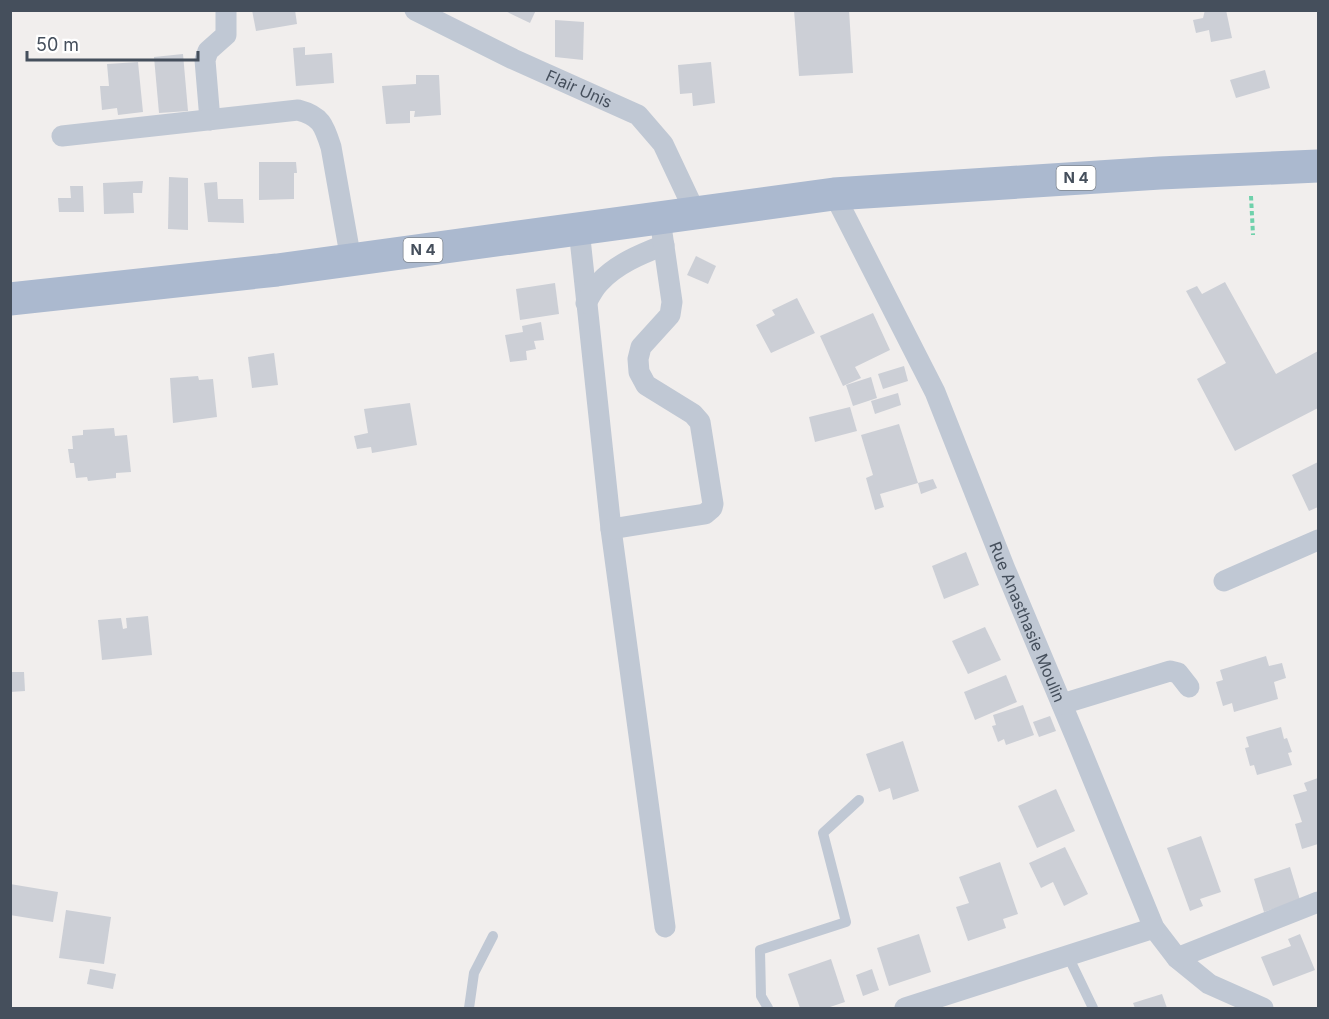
<svg xmlns="http://www.w3.org/2000/svg" width="1329" height="1019" viewBox="0 0 1329 1019" font-family="Inter,sans-serif">
<rect width="100%" height="100%" fill="#f1eeed"/>
<g fill="#cccfd6">
<polygon points="252,10 295,10 297,24 256,31"/>
<polygon points="503,10 536,10 530,23"/>
<polygon points="794,10 849,10 853,73 799,76"/>
<polygon points="1205,10 1226,10 1232,38 1211,42 1209,30 1196,33 1193,20 1203,18"/>
<polygon points="555,20 584,22 583,60 555,57"/>
<polygon points="305,47 305,55 332,53 334,83 296,86 293,48"/>
<polygon points="183,54 188,111 159,113 154,57"/>
<polygon points="138,62 143,112 118,115 117,108 102,110 100,86 109,86 107,64"/>
<polygon points="711,62 715,103 693,106 692,93 680,94 678,65"/>
<polygon points="1265,70 1270,88 1236,98 1230,80"/>
<polygon points="416,75 439,75 441,115 414,117 415,111 410,111 410,123 386,124 382,86 416,84"/>
<polygon points="259,162 296,162 297,173 294,173 294,199 259,200"/>
<polygon points="169,177 188,178 188,230 168,229"/>
<polygon points="143,181 142,193 133,193 134,213 104,214 103,183"/>
<polygon points="217,182 218,199 243,199 244,223 208,222 204,183"/>
<polygon points="70,186 83,186 84,212 59,212 58,198 71,198"/>
<polygon points="696,256 716,266 708,284 687,275"/>
<polygon points="1225,282 1276,374 1318,351 1318,408 1235,451 1197,379 1226,363 1186,291 1197,286 1202,294"/>
<polygon points="555,283 559,314 520,320 516,289"/>
<polygon points="797,298 815,333 771,353 756,325 775,315 772,310"/>
<polygon points="873,313 890,350 855,367 861,378 843,386 820,336"/>
<polygon points="541,322 544,340 534,341 536,349 526,351 527,360 510,362 505,335 523,332 522,326"/>
<polygon points="274,353 278,385 252,388 248,357"/>
<polygon points="904,366 908,381 883,389 878,374"/>
<polygon points="198,376 199,380 213,379 217,417 173,423 170,378"/>
<polygon points="871,377 877,398 853,406 846,385"/>
<polygon points="898,393 901,405 875,414 871,401"/>
<polygon points="410,403 417,445 372,453 371,447 357,449 354,436 368,433 364,409"/>
<polygon points="850,407 857,431 815,442 809,417"/>
<polygon points="899,424 918,483 933,479 937,488 921,494 918,483 880,494 884,507 875,510 866,478 873,475 861,435"/>
<polygon points="114,428 115,436 127,435 131,472 116,473 116,478 88,481 87,477 76,478 74,463 70,463 68,449 73,449 72,436 83,435 83,430"/>
<polygon points="1318,462 1318,507 1309,511 1292,475"/>
<polygon points="966,552 979,585 944,599 932,566"/>
<polygon points="148,616 152,655 102,660 98,620 121,618 123,629 127,628 126,618"/>
<polygon points="985,627 1001,660 968,674 952,641"/>
<polygon points="1266,656 1269,666 1282,663 1286,678 1274,682 1278,699 1234,712 1232,703 1223,706 1216,682 1223,680 1220,670"/>
<polygon points="10,672 24,672 25,691 10,692"/>
<polygon points="1006,675 1017,702 975,720 964,692"/>
<polygon points="1023,705 1034,735 1006,745 1004,739 998,742 992,726 996,725 993,715"/>
<polygon points="1050,716 1056,731 1039,737 1033,722"/>
<polygon points="1281,727 1284,739 1287,738 1292,752 1288,753 1292,765 1257,775 1254,765 1250,766 1245,748 1249,747 1246,737"/>
<polygon points="903,741 919,791 893,800 890,788 879,792 866,754"/>
<polygon points="1318,778 1318,844 1302,849 1295,824 1302,822 1293,795 1307,791 1304,783"/>
<polygon points="1056,789 1075,831 1037,848 1018,806"/>
<polygon points="1201,836 1221,892 1200,899 1203,906 1190,911 1167,848"/>
<polygon points="1065,847 1088,894 1064,906 1053,882 1041,888 1029,863"/>
<polygon points="1000,862 1018,914 1003,919 1006,928 968,941 956,907 969,903 959,877"/>
<polygon points="1290,867 1300,900 1264,912 1254,879"/>
<polygon points="10,884 58,892 53,922 10,915"/>
<polygon points="66,910 111,917 104,964 59,958"/>
<polygon points="919,934 931,972 889,986 877,948"/>
<polygon points="1300,934 1315,970 1273,986 1261,957 1291,946 1288,939"/>
<polygon points="831,959 845,1002 827,1008 800,1008 788,974"/>
<polygon points="90,969 116,974 113,989 87,984"/>
<polygon points="872,969 879,990 863,996 856,975"/>
<polygon points="1162,994 1167,1008 1135,1008 1133,1003"/>
</g>
<g fill="none" stroke-linecap="round" stroke-linejoin="round">
<polyline stroke="#6fd1ab" stroke-width="4" stroke-dasharray="4.5 3" stroke-linecap="butt" points="1251,196 1253,235"/>
<g stroke="#c0c8d4" stroke-width="10">
<polyline points="1068,956 1093,1008"/>
<polyline points="469,1008 474,973 493,936"/>
<polyline points="768,1008 761,996 760,950 846,922 823,833 859,800"/>
</g>
<g stroke="#c0c8d4" stroke-width="21">
<path id="s1" d="M 415,10 L 513,59 L 638,115 L 663,144 L 696,214"/>
<polyline points="210,120 205,60 208,51 226,35 226,10"/>
<path d="M 62,136 L 298,110 C 321,116 324,125 331,147 L 351,260"/>
<path id="s2" d="M 834,194 L 935,392 L 1005,569 L 1076,738 L 1154,928 L 1177,958 L 1209,984 L 1263,1008"/>
<polyline points="579,229 611,529 665,927"/>
<path d="M 586,303 C 590,296 594,288 599,283 C 616,264 641,254 664,245"/>
<polyline points="611,529 705,514 712,508 713,504 700,422 693,414 646,385 639,372 638,359 641,347 670,315 672,302 660,219"/>
<polyline points="1224,581 1318,540"/>
<polyline points="1062,704 1170,671 1178,673 1189,687"/>
<polyline points="1177,958 1318,902"/>
<polyline points="905,1008 1154,928"/>
</g>
<polyline stroke="#abb9cf" stroke-width="33" points="10,299 277,270 834,194 1160,173 1318,166"/>
</g>
<g text-anchor="middle" stroke-width="6" stroke-linejoin="round" paint-order="stroke">
<g fill="#fff" stroke="#7d848d" stroke-width="1.5">
<rect x="1056.5" y="166" width="39" height="24" rx="4.5"/>
<rect x="403.5" y="238" width="39" height="24" rx="4.5"/>
</g>
<g font-size="15" font-weight="bold" fill="#454f5c">
<text x="1076" y="183">N 4</text>
<text x="423" y="255">N 4</text>
</g>
<g font-size="16" fill="#454f5c" stroke="#fff">
<text dy="6" stroke="none"><textPath href="#s1" startOffset="182">Flair Unis</textPath></text>
<text dy="6" stroke="none"><textPath href="#s2" startOffset="470">Rue Anasthasie Moulin</textPath></text>
</g>
</g>
<rect width="1329" height="1019" fill="none" stroke="#454f5c" stroke-width="24"/>
<path d="M27 51v9h171v-9" fill="none" stroke="#454f5c" stroke-width="3"/>
<text x="36" y="51" font-size="18" fill="#454f5c" stroke="#ffffff" stroke-width="4.5" paint-order="stroke">50 m</text>
</svg>
